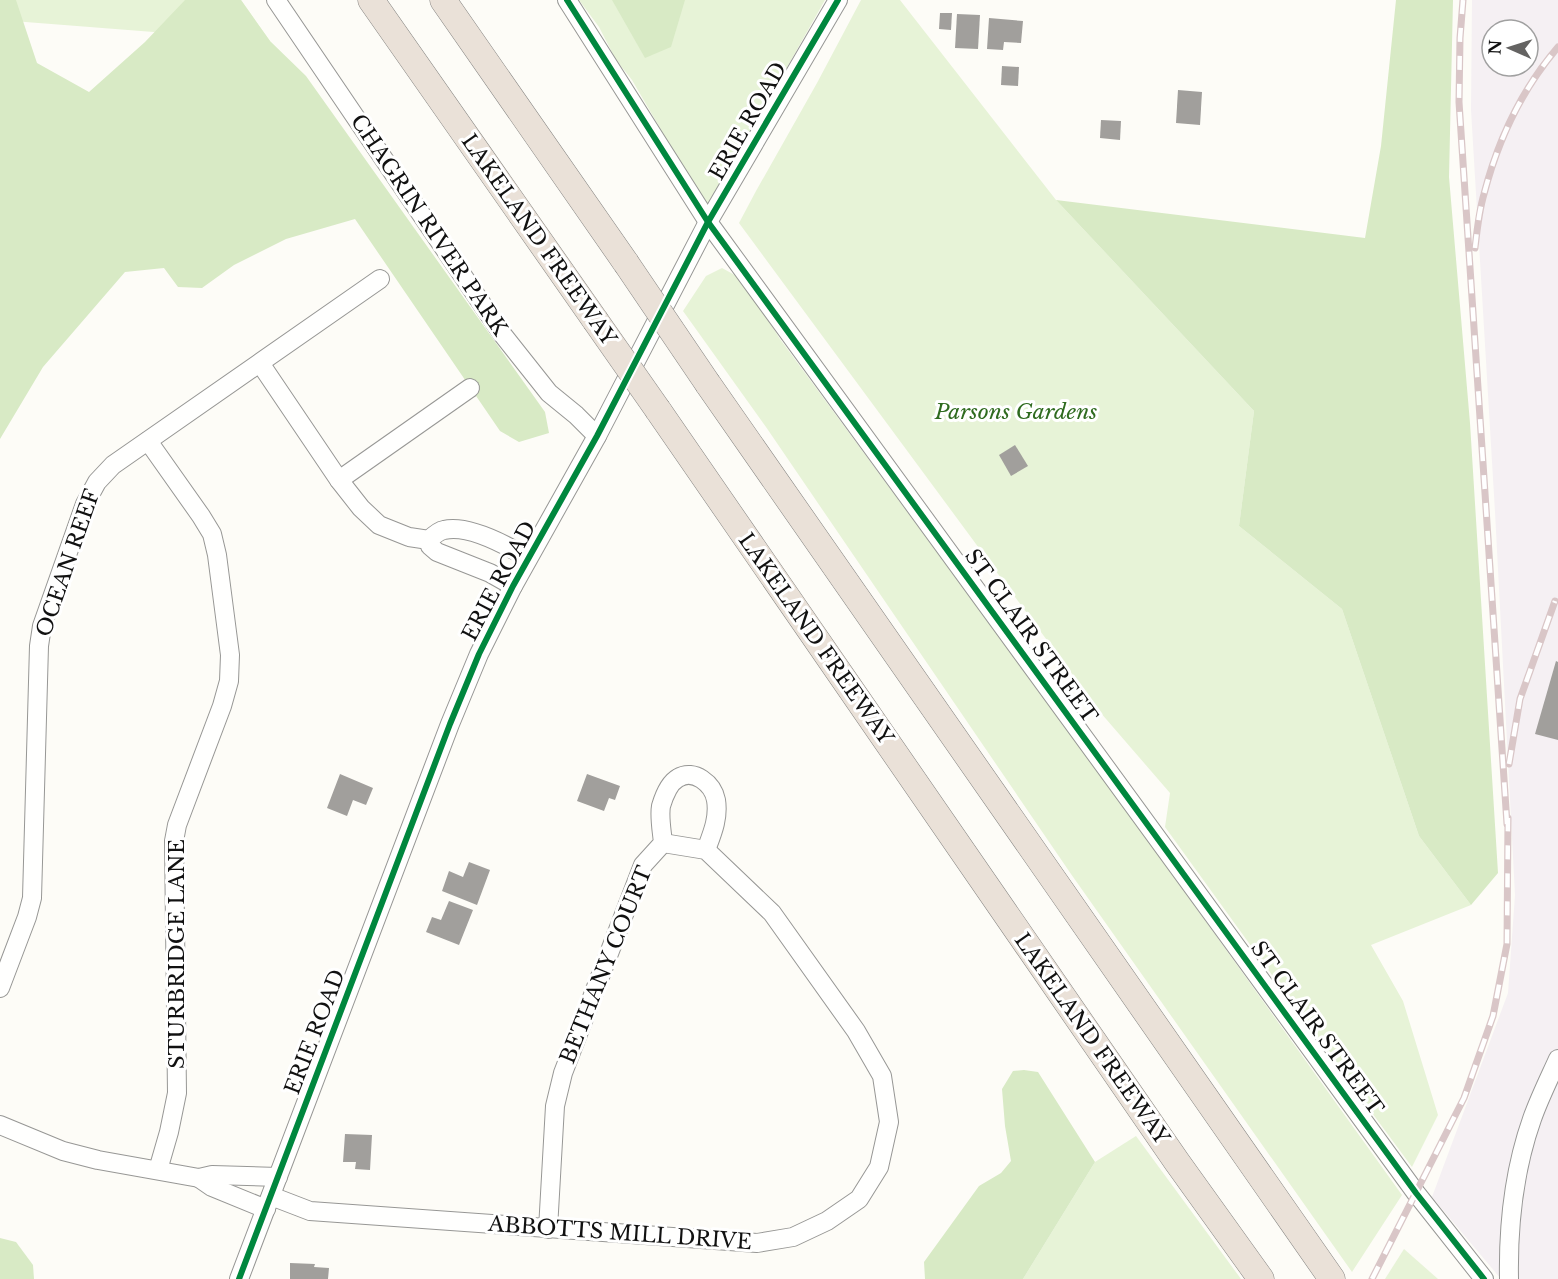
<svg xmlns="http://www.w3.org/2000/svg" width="1558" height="1279" viewBox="0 0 1558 1279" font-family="'Libre Baskerville',serif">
<rect width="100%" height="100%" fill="#fdfcf7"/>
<path fill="#f5f0f3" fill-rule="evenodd" d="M 1472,0 L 1558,0 L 1558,1279 L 1501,1279 L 1432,1197 L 1508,993 L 1515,895 L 1495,512 L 1471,110 ZM 1492,30 L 1528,30 L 1528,66 L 1492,66 Z"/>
<g fill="#e7f3d7">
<polygon points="0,0 241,0 270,41 0,20"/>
<polygon points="579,0 825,0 707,209 632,80 616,60 599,27"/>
<polygon points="861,0 900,0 1056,200 1254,411 1239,526 1342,609 1419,836 1471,905 1371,945 1403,1001 1438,1115 1412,1167 1361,1098 1165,827 1170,793 1100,712 739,223 756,191 817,83"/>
<polygon points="722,268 742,279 780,339 1095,767 1402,1195 1352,1272 1071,874 766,427 683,311 706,276"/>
<polygon points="1136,1136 1241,1279 1023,1279 1095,1162"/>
<polygon points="1404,1249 1438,1279 1385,1279"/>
</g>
<g fill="#d8eac5">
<polygon points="0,0 16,0 37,63 89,92 145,42 185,0 241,0 270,41 306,76 545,412 549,433 519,442 500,431 355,219 286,239 234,265 202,288 178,287 164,268 125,272 43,367 0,439"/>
<polygon points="612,0 685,0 671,47 645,58"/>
<polygon points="1396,0 1453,0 1449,177 1470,423 1498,873 1471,905 1419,836 1342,609 1239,526 1254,411 1056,200 1365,238 1381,146"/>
<polygon points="1024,1070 1038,1072 1095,1162 1023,1279 925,1279 924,1262 979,1186 1001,1173 1011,1161 1005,1126 1002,1089 1013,1071"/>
<polygon points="0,1238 16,1242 33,1265 34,1279 0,1279"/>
</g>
<g fill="#a19f9c">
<polygon points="940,13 952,13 951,30 939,29"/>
<polygon points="957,14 980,15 978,49 955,48"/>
<polygon points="989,18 1023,21 1021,43 1004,42 1003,50 987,49"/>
<polygon points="1002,66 1019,67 1018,86 1001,85"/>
<polygon points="1178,90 1202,92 1200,125 1176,123"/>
<polygon points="1101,120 1121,121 1120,140 1100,138"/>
<polygon points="1015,445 1028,466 1011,476 999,455"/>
<polygon points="1556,661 1558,662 1558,740 1535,734"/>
<polygon points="340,774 373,788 366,805 353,800 347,816 327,808"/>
<polygon points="587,774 620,786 615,800 609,798 604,811 577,801"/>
<polygon points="469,862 490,870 477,905 442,891 449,871 463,877"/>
<polygon points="449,901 473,910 459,945 426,932 432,917 441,920"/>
<polygon points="345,1134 372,1135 370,1170 355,1169 356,1162 343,1162"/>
<polygon points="290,1263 315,1264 314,1267 329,1268 328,1279 290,1279"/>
</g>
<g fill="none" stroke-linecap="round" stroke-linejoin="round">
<g stroke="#979795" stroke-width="20">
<g id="minor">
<polyline points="276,0 503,335 549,393 576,415 597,436"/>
<polyline points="567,0 708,222 1416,1193 1484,1279"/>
<polyline points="260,363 339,480 361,508 379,525 409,537 429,540"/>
<polyline points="148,441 201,516 212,534 217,555 230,655 229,681 222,706 177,825 174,841 177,1093 169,1132 158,1170"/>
<polyline points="339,480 470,388"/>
<path d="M 429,540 C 433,536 438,531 444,530 C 469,524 508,546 528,558"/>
<polyline points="429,540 430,546 437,552 490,573 513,586"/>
<polyline points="0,988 27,917 32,898 39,646 42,626 85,504 97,482 113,465 380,279"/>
<polyline points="0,1125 63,1151 98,1160 199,1178 212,1175 278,1177"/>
<polyline points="199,1178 212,1187 266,1209"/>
<polyline points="271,1196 310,1211 757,1243 793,1237 827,1221 859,1199 879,1167 889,1122 882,1076 856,1031 772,913 706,850 663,843"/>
<path d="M 548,1229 L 555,1106 L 563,1073 L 643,865 L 663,843 C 662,832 659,817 661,806 C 664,796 669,783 678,778 C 694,768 713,784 716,800 C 719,818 712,834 706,850"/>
<polyline points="239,1279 450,724 479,654 513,586 597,436 708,222 838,0"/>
<path d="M 1509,1279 C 1508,1225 1514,1170 1532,1119 C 1539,1099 1549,1079 1558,1059"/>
</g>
</g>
<g stroke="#858482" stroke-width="27">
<g id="highway">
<polyline points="371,0 595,320"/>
<polyline points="443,0 626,263"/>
<polyline points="708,384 1332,1279"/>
<polyline points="658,410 1177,1162 1261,1279"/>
</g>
</g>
<use href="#minor" stroke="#fffffe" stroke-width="18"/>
<use href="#highway" stroke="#eae1d8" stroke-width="26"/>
<g stroke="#d9c6c7" stroke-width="7">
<g id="rail">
<polyline points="1463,0 1460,38 1459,102 1507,824"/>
<path d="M 1475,248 C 1477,230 1479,211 1484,194 C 1498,140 1522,89 1558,47"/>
<polyline points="1509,764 1520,699 1555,601"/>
<polyline points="1372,1279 1464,1098 1493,1016 1507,944 1508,818"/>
</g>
</g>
<use href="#rail" stroke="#fff" stroke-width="4.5" stroke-dasharray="14" stroke-linecap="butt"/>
<g stroke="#858482" stroke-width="27" stroke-linecap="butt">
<g id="highway-bridge">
<polyline points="626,263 708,384"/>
<polyline points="595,320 658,410"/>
</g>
</g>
<use href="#highway-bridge" stroke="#eae1d8" stroke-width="26"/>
<g stroke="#fff" stroke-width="10">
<g id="cycleway">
<polyline points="567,0 708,222 1416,1193 1484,1279"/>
<polyline points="239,1279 450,724 479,654 513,586 597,436 708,222 838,0"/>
</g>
</g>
<use href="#cycleway" stroke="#00873e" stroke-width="6"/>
</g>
<g text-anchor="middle" stroke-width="6" stroke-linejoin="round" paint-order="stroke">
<g font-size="21" fill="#111" stroke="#fff">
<text transform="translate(748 121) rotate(-60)" y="7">ERIE ROAD</text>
<text transform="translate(429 225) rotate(56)" y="7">CHAGRIN RIVER PARK</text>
<text transform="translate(539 240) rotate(55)" y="7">LAKELAND FREEWAY</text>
<text transform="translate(68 563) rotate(-71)" y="7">OCEAN REEF</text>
<text transform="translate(499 581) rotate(-62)" y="7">ERIE ROAD</text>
<text transform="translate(1031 636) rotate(54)" y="7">ST CLAIR STREET</text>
<text transform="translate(816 639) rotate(55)" y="7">LAKELAND FREEWAY</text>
<text transform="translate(177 954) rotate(-90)" y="7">STURBRIDGE LANE</text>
<text transform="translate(606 965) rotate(-68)" y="7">BETHANY COURT</text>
<text transform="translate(1317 1028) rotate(54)" y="7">ST CLAIR STREET</text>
<text transform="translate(315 1032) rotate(-69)" y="7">ERIE ROAD</text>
<text transform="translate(1092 1039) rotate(55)" y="7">LAKELAND FREEWAY</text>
<text transform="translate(620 1233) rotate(4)" y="7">ABBOTTS MILL DRIVE</text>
</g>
<g font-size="21" font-style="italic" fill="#2f6b1f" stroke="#fff">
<text x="1016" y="419">Parsons Gardens</text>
</g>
</g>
<g transform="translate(1510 48) rotate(273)"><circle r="28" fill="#ffffff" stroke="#a0a0a0" stroke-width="1.5"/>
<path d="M0-4.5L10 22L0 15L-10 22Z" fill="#646362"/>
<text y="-9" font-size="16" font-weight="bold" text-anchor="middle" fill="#111111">N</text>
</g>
</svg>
